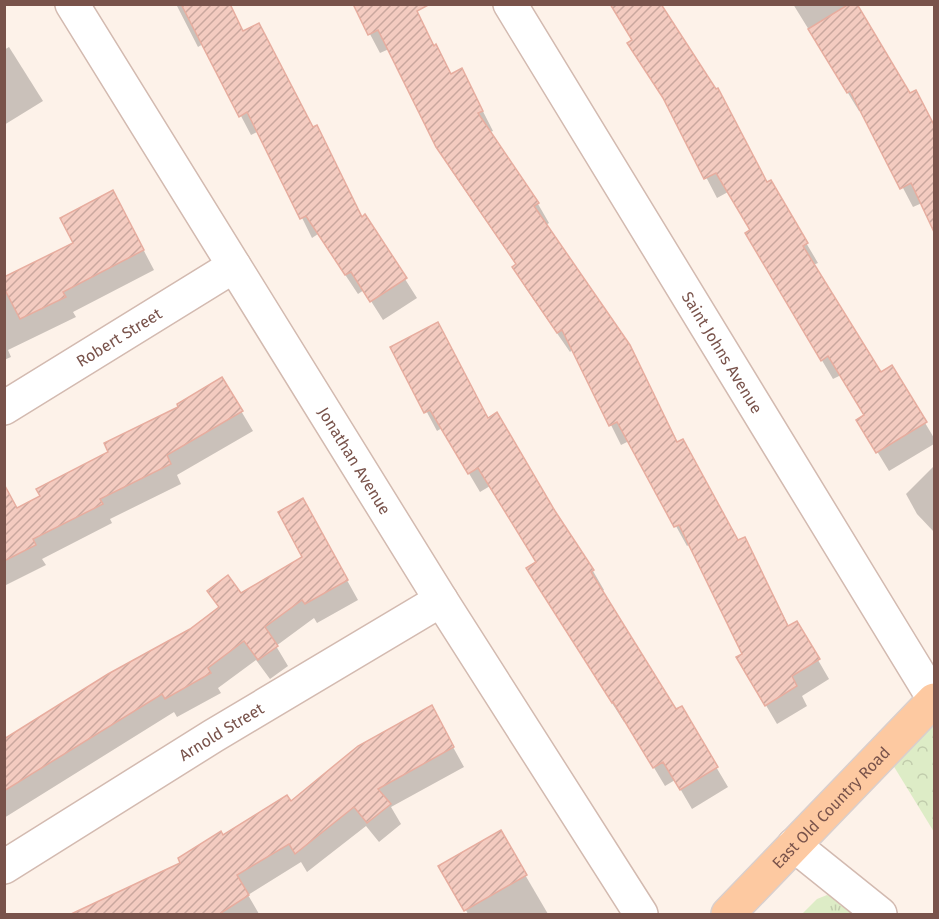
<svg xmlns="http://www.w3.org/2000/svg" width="939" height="919" viewBox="0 0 939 919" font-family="'Fira Sans',sans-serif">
<defs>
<pattern id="grass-tufts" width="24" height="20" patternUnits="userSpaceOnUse" patternTransform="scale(1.5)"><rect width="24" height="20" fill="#ddecc6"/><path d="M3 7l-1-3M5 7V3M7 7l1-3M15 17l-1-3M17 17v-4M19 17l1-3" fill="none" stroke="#c1ccac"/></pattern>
<pattern id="forest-crowns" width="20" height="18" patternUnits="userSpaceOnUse" patternTransform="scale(1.5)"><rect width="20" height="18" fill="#ddecc6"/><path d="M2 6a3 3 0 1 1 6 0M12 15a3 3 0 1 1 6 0" fill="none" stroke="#c1ccac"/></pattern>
<pattern id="building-hatch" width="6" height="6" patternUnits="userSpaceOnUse" patternTransform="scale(1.5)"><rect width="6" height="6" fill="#f4cbc0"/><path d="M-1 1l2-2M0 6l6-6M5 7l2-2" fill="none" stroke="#caa79e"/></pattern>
</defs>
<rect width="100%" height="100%" fill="#fdf2e9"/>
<polygon fill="url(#grass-tufts)" points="827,895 840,900 857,914 802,914 817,899"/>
<polygon fill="url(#forest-crowns)" points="934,700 934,832 885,752"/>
<g fill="#0003">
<polygon points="176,4 230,4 244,33 313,129 317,127 362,218 365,216 417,298 383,320 364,290 358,294 318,234 312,238 259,131 251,135 203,44 198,47"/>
<polygon points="354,4 436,46 451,75 472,90 493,131 490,132 538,204 549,223 546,225 629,346 678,443 738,542 755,558 789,627 818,660 829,679 802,696 807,706 777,724 738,658 744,654 690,544 687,546 629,441 621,445 573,349 570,352 525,287 514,268 517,266 449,167 389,49 380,53"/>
<polygon points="793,4 854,4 910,95 916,92 934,126 934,228 922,203 913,207 862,110 859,111"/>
<polygon points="9,47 43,101 4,125 4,50"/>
<polygon points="670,108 767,184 770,182 818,263 813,265 880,374 892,367 934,438 934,444 889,471 858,420 866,416 841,375 833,379 747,234 752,231 728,192 717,198"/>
<polygon points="123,211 154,270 73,312 76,317 8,350 11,357 4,360 4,278 75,244"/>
<polygon points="392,347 488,419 593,571 604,590 601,592 676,711 681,708 728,787 692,809 675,780 665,786 626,721 624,722 539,588 537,563 490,486 480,492 442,428 437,431"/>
<polygon points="222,379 253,431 177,475 181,484 110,519 112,523 42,559 46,565 4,586 4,516 42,497"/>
<polygon points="934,466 934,532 917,514 906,494"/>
<polygon points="313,519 358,600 317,623 314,618 276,646 288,666 270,679 256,660 218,688 221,693 177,717 174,712 4,818 4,741 191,630 219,608 209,591 240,595 304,557"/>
<polygon points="442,727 464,767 391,807 401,824 379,842 366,826 307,872 301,862 248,895 259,914 87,914 182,864 223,837"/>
<polygon points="500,832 548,914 468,914 441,866"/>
</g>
<g fill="url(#building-hatch)" stroke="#e7ad9f" stroke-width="1.5">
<polygon points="181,4 230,4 243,31 259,23 313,127 317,125 362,217 365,214 407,278 370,302 351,272 345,275 306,216 300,219 247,112 239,117"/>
<polygon points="353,4 430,4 417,11 434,46 436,44 451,74 462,68 483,111 478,113 539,203 534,206 630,345 677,442 683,439 738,540 745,537 788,626 797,621 820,659 792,676 797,686 765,706 736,657 742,654 679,525 674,527 617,422 609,426 562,330 557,333 512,267 516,264 436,147 378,30 368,35"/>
<polygon points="610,4 661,4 716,89 718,88 767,182 771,180 808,243 803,246 881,372 892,365 927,422 876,453 856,420 864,415 828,356 821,361 745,233 750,230 716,173 704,179 663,98 627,43 632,40"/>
<polygon points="849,4 857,4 910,93 916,90 934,125 934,232 911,183 900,189 850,91 847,93 808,29"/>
<polygon points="113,190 144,250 63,292 66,297 20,319 4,288 4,277 73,243 60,218"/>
<polygon points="438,322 488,418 497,412 555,511 594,570 591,572 676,709 682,706 718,767 680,790 663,762 653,768 613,702 612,703 540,590 526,568 536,562 478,468 468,474 430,410 424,413 390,347"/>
<polygon points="222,377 243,411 167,455 171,464 100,499 103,504 33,539 36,545 4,561 4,484 17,508 40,496 36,489 108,452 104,443 178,407 177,404"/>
<polygon points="303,498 348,580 305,604 302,600 265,627 278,646 258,660 244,641 208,668 211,673 165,699 162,694 4,791 4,739 108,674 190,629 219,607 207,591 228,575 241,593 302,557 278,512"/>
<polygon points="432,705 454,747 378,789 391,804 367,823 354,807 295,854 289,844 237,875 249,895 218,915 69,915 180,863 178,858 221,831 223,835 287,795 291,801 358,746"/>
<polygon points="501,830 527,875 464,911 438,866"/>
</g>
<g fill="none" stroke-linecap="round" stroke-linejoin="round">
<g stroke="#d3bab0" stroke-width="36">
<g id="minor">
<path id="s1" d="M 72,4 L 441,600 L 641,914"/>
<path id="s2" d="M 510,4 L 934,699"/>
<path id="s3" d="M 4,408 L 234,266"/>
<polyline points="794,845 880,914"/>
<path id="s4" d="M 4,867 L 213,736 L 441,600"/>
</g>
</g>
<g stroke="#d9cfcd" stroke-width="36">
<g id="major">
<path id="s5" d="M 728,914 L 934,700"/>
</g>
</g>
<use href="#minor" stroke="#fff" stroke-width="33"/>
<use href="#major" stroke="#fdc9a1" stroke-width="33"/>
</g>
<g text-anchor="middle" stroke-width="6" stroke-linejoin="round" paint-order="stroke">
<g font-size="16" fill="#79534b" stroke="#fff6f0">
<text dy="6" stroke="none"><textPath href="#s3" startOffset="135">Robert Street</textPath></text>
<text dy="6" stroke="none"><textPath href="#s2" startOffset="408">Saint Johns Avenue</textPath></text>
<text dy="6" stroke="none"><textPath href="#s1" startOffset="537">Jonathan Avenue</textPath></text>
<text dy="6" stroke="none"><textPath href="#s4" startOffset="256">Arnold Street</textPath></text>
<text dy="6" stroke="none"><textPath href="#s5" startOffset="148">East Old Country Road</textPath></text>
</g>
</g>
<rect width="939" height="919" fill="none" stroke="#79534b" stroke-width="12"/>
</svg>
